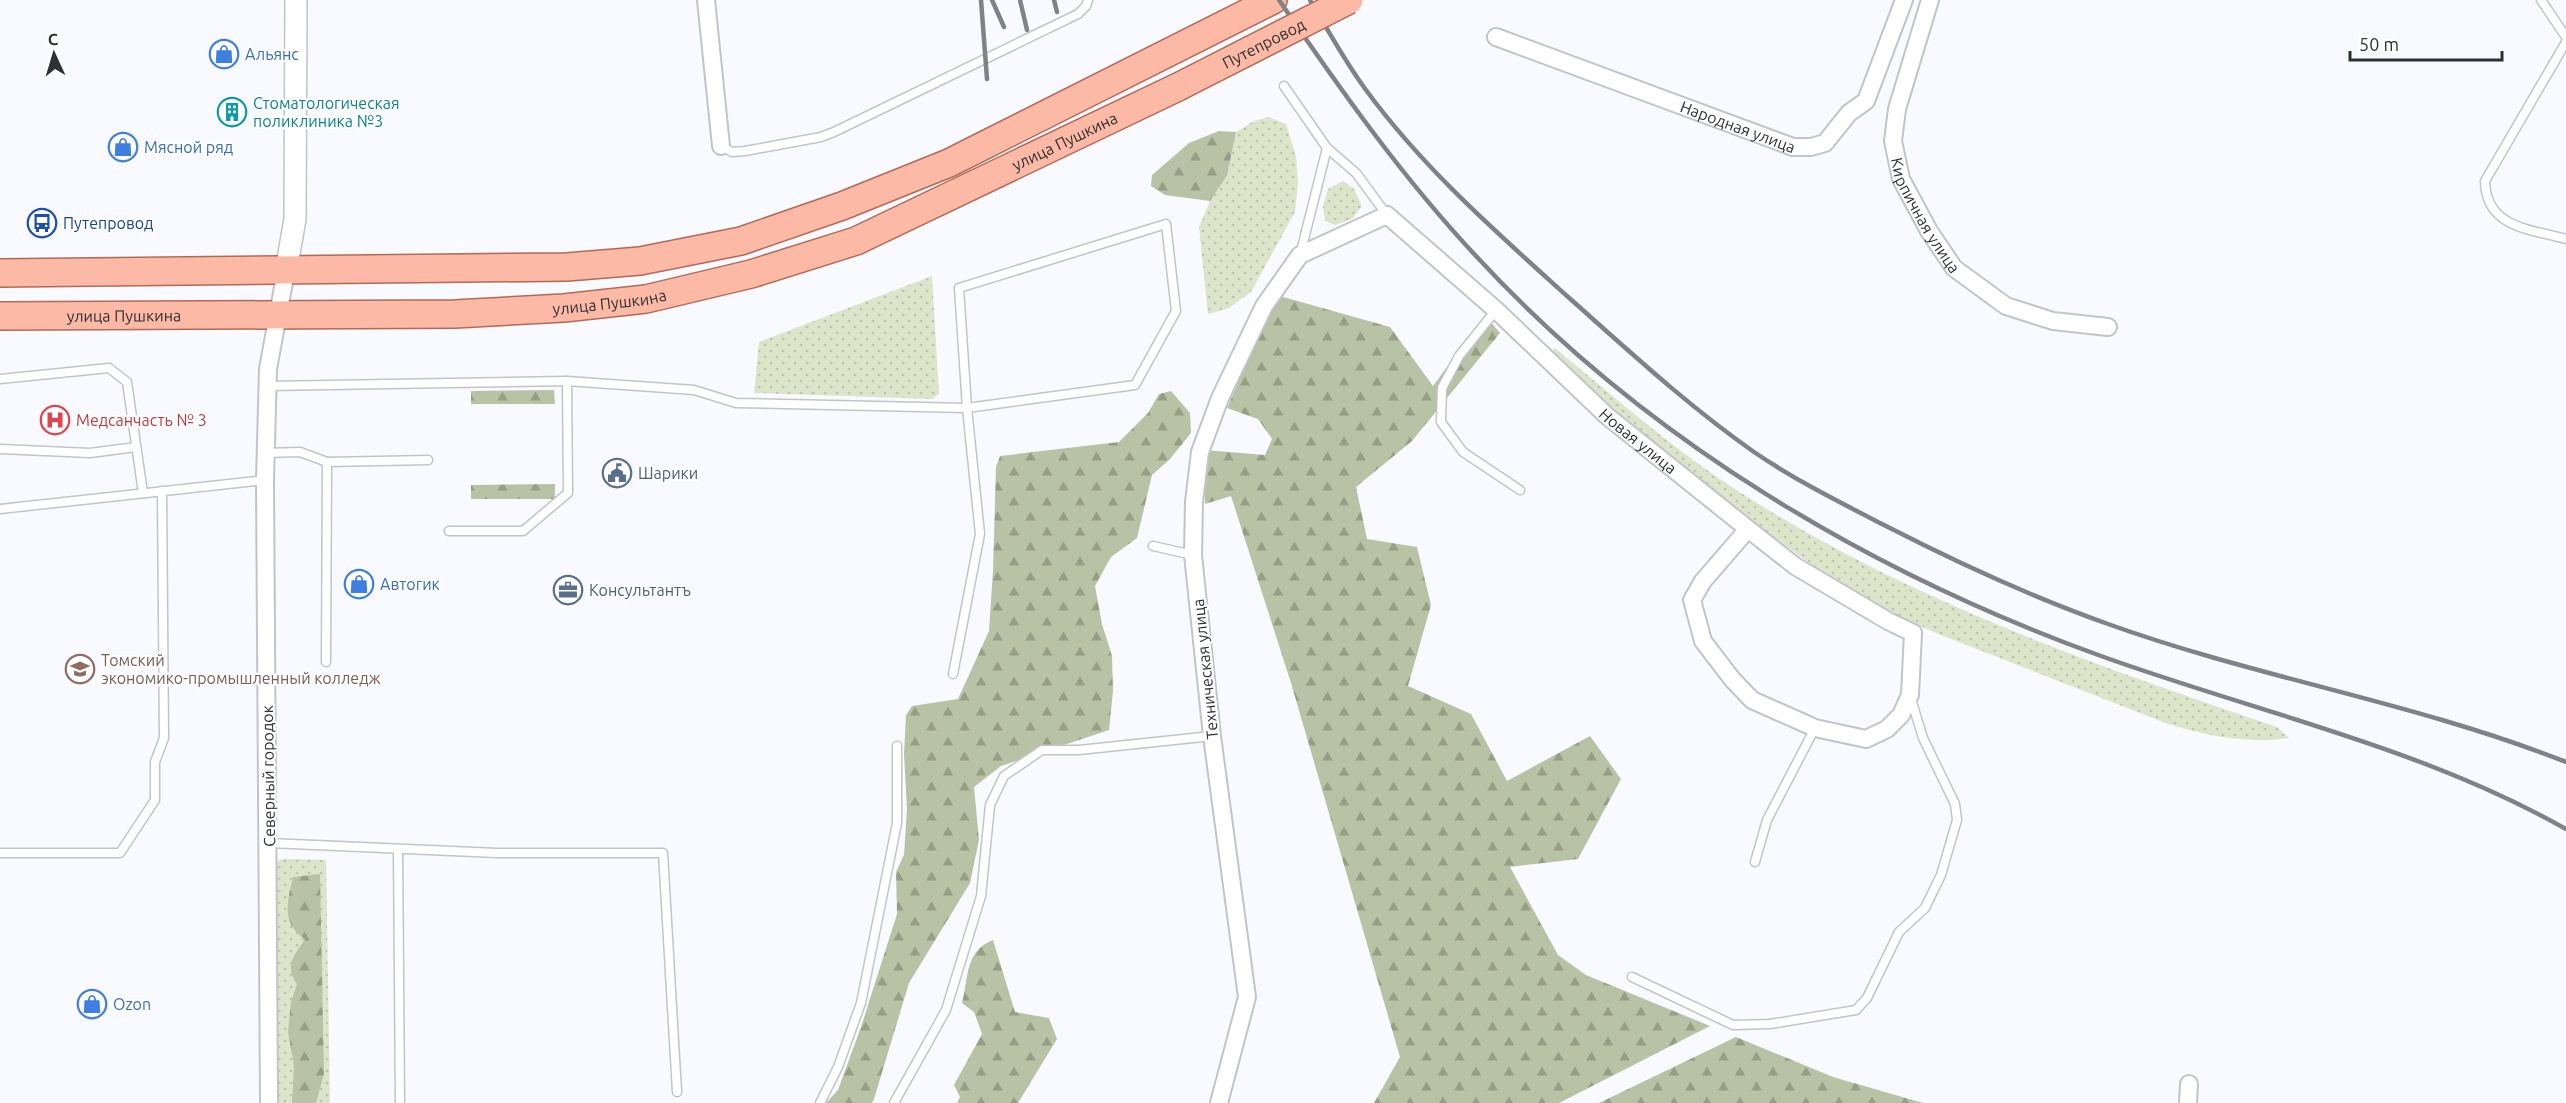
<svg xmlns="http://www.w3.org/2000/svg" width="2566" height="1103" viewBox="0 0 2566 1103" font-family="Ubuntu,sans-serif">
<defs>
<pattern id="grass-dots" width="8" height="8" patternUnits="userSpaceOnUse" patternTransform="scale(1.5)"><rect width="8" height="8" fill="#dce5c9"/><path d="M2 2h.1M6 6h.1" fill="none" stroke="#bdc5ad" stroke-width="1.8" stroke-linecap="round"/></pattern>
<pattern id="forest-firs" width="22" height="20" patternUnits="userSpaceOnUse" patternTransform="scale(1.5)"><rect width="22" height="20" fill="#b8c2a4"/><path d="M5 1l3.5 6h-7zM16 11l3.5 6h-7z" fill="#969e86"/></pattern>
</defs>
<rect width="100%" height="100%" fill="#f8faff"/>
<g fill="url(#grass-dots)">
<polygon points="1268,117 1286,124 1296,156 1298,183 1295,212 1251,292 1229,308 1208,314 1199,227 1210,201 1227,176 1236,132 1254,121"/>
<polygon points="1343,181 1354,189 1362,206 1352,219 1335,225 1325,221 1323,207 1328,189"/>
<polygon points="932,276 939,394 932,399 754,393 759,342"/>
<path d="M 1555,348 C 1618,400 1680,455 1749,498 C 1913,602 2095,665 2277,727 L 2289,738 C 2249,744 2207,736 2168,724 L 1936,633 L 1894,614 L 1831,578 L 1753,523 L 1613,411 L 1551,353 Z"/>
<polygon points="284,859 326,860 330,1103 276,1103 275,865 279,860"/>
</g>
<g fill="url(#forest-firs)">
<polygon points="1219,131 1236,132 1227,176 1210,201 1165,195 1151,186 1152,175 1189,143"/>
<polygon points="1276,295 1390,327 1433,386 1485,315 1500,333 1412,441 1356,487 1367,539 1417,547 1431,605 1408,686 1471,714 1507,781 1590,736 1621,779 1578,859 1510,867 1558,955 1586,975 1710,1026 1559,1103 1374,1103 1400,1057 1291,683 1231,496 1205,504 1204,450 1265,455 1272,439 1258,419 1227,408"/>
<polygon points="554,390 555,404 471,404 471,391"/>
<polygon points="1171,391 1190,413 1191,433 1170,459 1152,475 1137,538 1111,557 1095,586 1102,624 1112,656 1113,691 1109,730 1001,766 974,787 979,840 970,883 909,983 874,1099 872,1103 826,1103 838,1090 861,1027 897,914 896,872 904,855 907,809 904,754 906,715 912,706 958,699 989,631 993,571 996,467 1000,456 1119,442 1148,413 1159,394"/>
<polygon points="555,484 555,499 471,499 471,485"/>
<path d="M 320,874 L 324,1074 L 316,1103 L 292,1103 L 294,1065 L 288,1032 L 291,1002 L 297,984 C 284,965 294,956 305,939 C 281,924 287,901 293,877 Z"/>
<path d="M 993,940 L 1015,1012 L 1049,1018 L 1057,1039 L 1018,1103 L 957,1103 L 960,1097 L 954,1085 L 982,1034 L 974,1012 L 962,1003 C 969,976 965,951 993,940 Z"/>
<polygon points="1736,1037 1833,1077 1923,1103 1599,1103"/>
</g>
<g fill="none" stroke-linecap="round" stroke-linejoin="round">
<g stroke="#c2c4c9" stroke-width="11">
<g id="service">
<polyline points="2541,0 2566,37"/>
<path d="M 2566,42 L 2485,181 C 2486,228 2530,229 2566,239"/>
<polyline points="1284,86 1327,148 1356,173 1387,215"/>
<polyline points="721,146 732,152 745,151 821,137 834,132 1078,14 1086,6 1088,0"/>
<polyline points="1300,255 1327,148"/>
<polyline points="1496,310 1459,356 1442,388 1441,422 1463,452 1520,490"/>
<polyline points="0,379 109,368 127,382 143,493"/>
<polyline points="268,386 567,381 694,390 736,403 967,408 959,288 1166,224 1176,311 1135,385 967,408 980,534 953,674"/>
<polyline points="0,449 90,453 136,447"/>
<polyline points="265,453 300,452 327,462 326,662"/>
<polyline points="327,462 428,460"/>
<polyline points="0,509 265,480"/>
<polyline points="449,531 523,531 568,493 567,381"/>
<polyline points="1153,546 1193,555"/>
<polyline points="269,843 497,853 663,853 677,1092"/>
<polyline points="398,849 400,1103"/>
<polyline points="0,853 120,853 155,800 155,762 164,738 162,491"/>
<polyline points="1755,862 1767,820 1815,728"/>
<polyline points="1632,977 1733,1025 1770,1024 1856,1010 1867,998 1899,932 1925,908 1941,875 1957,820 1955,804 1923,738 1911,699"/>
<polyline points="820,1103 838,1067 861,1003 897,823 897,746"/>
<polyline points="894,1103 946,1010 981,896 990,805 1004,776 1042,750 1079,750 1212,736"/>
</g>
</g>
<g stroke="#c2c4c9" stroke-width="20">
<g id="minor">
<polyline points="706,0 721,146"/>
<path id="s1" d="M 1930,0 L 1897,109 L 1893,141 L 1901,179 L 1929,231 L 1954,268 L 2006,306 L 2053,321 L 2108,327"/>
<path id="s2" d="M 1496,37 L 1793,147 L 1811,147 L 1825,143 L 1849,113 L 1866,101 L 1904,0"/>
<polyline points="269,1103 265,480 268,369 286,271"/>
<path id="s3" d="M 1219,1103 L 1247,997 L 1212,736 L 1193,555 L 1194,502 L 1200,452 L 1220,398 L 1264,306 L 1300,255 L 1387,215 L 1496,310 L 1607,416 L 1748,529 L 1795,566 L 1888,621 L 1913,633 L 1910,695 L 1901,715 L 1887,729 L 1866,739 L 1815,728 L 1752,700 L 1732,679 L 1703,641 L 1692,600 L 1703,581 L 1748,529"/>
<polyline points="2188,1103 2189,1084"/>
</g>
</g>
<g stroke="#c2c4c9" stroke-width="24">
<polyline id="tertiary" points="286,271 295,219 296,0"/>
</g>
<g stroke="#b26a56" stroke-width="30">
<g id="primary">
<polyline points="0,273 567,267 640,261 741,241 842,206 949,163 1273,0"/>
<path id="s4" d="M 0,316 L 455,314 L 564,308 L 646,299 L 751,274 L 856,241 L 1178,87"/>
</g>
</g>
<use href="#service" stroke="#fff" stroke-width="8"/>
<use href="#minor" stroke="#fff" stroke-width="16"/>
<use href="#tertiary" stroke="#fff" stroke-width="21"/>
<use href="#primary" stroke="#fbb9a6" stroke-width="27"/>
<g stroke="#818285" stroke-width="4.5">
<polyline points="981,0 987,79"/>
<polyline points="992,0 1004,27"/>
<polyline points="1020,0 1027,30"/>
<polyline points="1054,0 1057,12"/>
<path d="M 1279,0 C 1340,89 1402,177 1476,256 C 1645,439 1868,572 2101,656 C 2256,712 2421,747 2566,829"/>
<path d="M 1310,0 C 1328,30 1345,62 1366,90 C 1423,168 1496,232 1567,296 C 1628,350 1687,405 1754,452 C 1795,480 1841,503 1886,526 C 1958,563 2032,597 2108,624 C 2258,678 2417,703 2566,762"/>
</g>
<g stroke="#b26a56" stroke-width="30" stroke-linecap="butt">
<g id="primary-bridge">
<path id="s5" d="M 1178,87 L 1349,0"/>
</g>
</g>
<use href="#primary-bridge" stroke="#fbb9a6" stroke-width="27"/>
</g>
<defs>
<g id="shop-ring" transform="scale(1.5)"><circle r="9.5" fill="#fff" stroke="#3f7fe0" stroke-width="1.5"/><path d="M-5-2.5h2.3a2.7 3.5 0 0 1 5.4 0H5L5.5 6h-11ZM-1.5-2.5h3a1.5 2.3 0 0 0-3 0Z" fill="#3f7fe0"/></g>
<g id="building-ring" transform="scale(1.5)"><circle r="9.5" fill="#fff" stroke="#0f9aa8" stroke-width="1.5"/><path d="M-4-6H4V6H1V3H-1V6H-4ZM-2.5-4.3h1.7v1.8h-1.7ZM.8-4.3h1.7v1.8H.8ZM-2.5-1h1.7V.8h-1.7ZM.8-1h1.7V.8H.8Z" fill="#0f9aa8"/></g>
<g id="bus-ring" transform="scale(1.5)"><circle r="9.5" fill="#fff" stroke="#1a4fb4" stroke-width="1.5"/><path d="M-5-6H5V4H4V6H2V4H-2V6H-4V4H-5ZM-3.5-4V0h7V-4ZM-3.5 1.2v1.5H-2V1.2ZM2 1.2v1.5H3.5V1.2Z" fill="#1a4fb4"/></g>
<g id="hospital-ring" transform="scale(1.5)"><circle r="9.5" fill="#fff" stroke="#e0444e" stroke-width="1.5"/><path d="M-5-5h3v3.5h4V-5h3V5h-3V1.5h-4V5h-3Z" fill="#e0444e"/></g>
<g id="civic-ring" transform="scale(1.5)"><circle r="9.5" fill="#fff" stroke="#5c6f8a" stroke-width="1.5"/><path d="M-.6-6.5H3V-4.5H.6V-3L4-1V1h2V6H-6V1h2V-1L-.6-3ZM-1.2 2.5V6h2.4V2.5Z" fill="#5c6f8a"/></g>
<g id="office-ring" transform="scale(1.5)"><circle r="9.5" fill="#fff" stroke="#5c6f8a" stroke-width="1.5"/><path d="M-6-3h4V-5.5h4V-3h4V5H-6ZM-1-4.5V-3h2v-1.5ZM-6 0V1H6V0Z" fill="#5c6f8a"/></g>
<g id="university-ring" transform="scale(1.5)"><circle r="9.5" fill="#fff" stroke="#8d6e63" stroke-width="1.5"/><path d="M0-5L7-2L0 1L-7-2ZM-4 1L0 2.5L4 1V4Q0 6-4 4Z" fill="#8d6e63"/></g>
</defs>
<g fill-rule="evenodd">
<use href="#shop-ring" x="224" y="54"/>
<use href="#building-ring" x="232" y="112"/>
<use href="#shop-ring" x="123" y="147"/>
<use href="#bus-ring" x="42" y="223"/>
<use href="#hospital-ring" x="55" y="420"/>
<use href="#civic-ring" x="617" y="473"/>
<use href="#shop-ring" x="359" y="584"/>
<use href="#office-ring" x="568" y="590"/>
<use href="#university-ring" x="80" y="669"/>
<use href="#shop-ring" x="92" y="1004"/>
</g>
<g text-anchor="middle" stroke-width="4.5" stroke-linejoin="round" paint-order="stroke">
<g font-size="16" fill="#2f3031" stroke="#fff">
<text dy="6" stroke="none"><textPath href="#s5" startOffset="96">Путепровод</textPath></text>
<text dy="6" stroke="none"><textPath href="#s2" startOffset="258">Народная улица</textPath></text>
<text dy="6" stroke="none"><textPath href="#s4" startOffset="1096">улица Пушкина</textPath></text>
<text dy="6" stroke="none"><textPath href="#s1" startOffset="228">Кирпичная улица</textPath></text>
<text dy="6" stroke="none"><textPath href="#s4" startOffset="610">улица Пушкина</textPath></text>
<text dy="6" stroke="none"><textPath href="#s4" startOffset="124">улица Пушкина</textPath></text>
<text dy="6" stroke="none"><textPath href="#s3" startOffset="1314">Новая улица</textPath></text>
<text transform="translate(1205 669) rotate(-96)" y="6">Техническая улица</text>
<text transform="translate(268 776) rotate(-91)" y="6">Северный городок</text>
</g>
<g font-size="16" fill="#366cbe" stroke="#fff" text-anchor="start">
<text x="245" y="60">Альянс</text>
<text x="144" y="153">Мясной ряд</text>
<text x="380" y="590">Автогик</text>
<text x="113" y="1010">Ozon</text>
</g>
<g font-size="16" fill="#0d838f" stroke="#fff" text-anchor="start">
<text x="253" y="109">Стоматологическая<tspan x="253" dy="18">поликлиника №3</tspan></text>
</g>
<g font-size="16" fill="#164399" stroke="#fff" text-anchor="start">
<text x="63" y="229">Путепровод</text>
</g>
<g font-size="16" fill="#be3a42" stroke="#fff" text-anchor="start">
<text x="76" y="426">Медсанчасть № 3</text>
</g>
<g font-size="16" fill="#4e5e75" stroke="#fff" text-anchor="start">
<text x="638" y="479">Шарики</text>
<text x="589" y="596">Консультантъ</text>
</g>
<g font-size="16" fill="#785e54" stroke="#fff" text-anchor="start">
<text x="101" y="666">Томский<tspan x="101" dy="18">экономико-промышленный колледж</tspan></text>
</g>
</g>
<g transform="translate(54 54) rotate(356)" stroke="#ffffff" stroke-width="4.5" paint-order="stroke">
<path d="M0-4.5L10 22L0 15L-10 22Z" fill="#2f3031"/>
<text y="-9" font-size="16" font-weight="bold" text-anchor="middle" fill="#2f3031">С</text>
</g>
<path d="M2350 51v9h152v-9" fill="none" stroke="#2f3031" stroke-width="3"/>
<text x="2359" y="51" font-size="18" fill="#2f3031" stroke="#ffffff" stroke-width="4.5" paint-order="stroke">50 m</text>
</svg>
